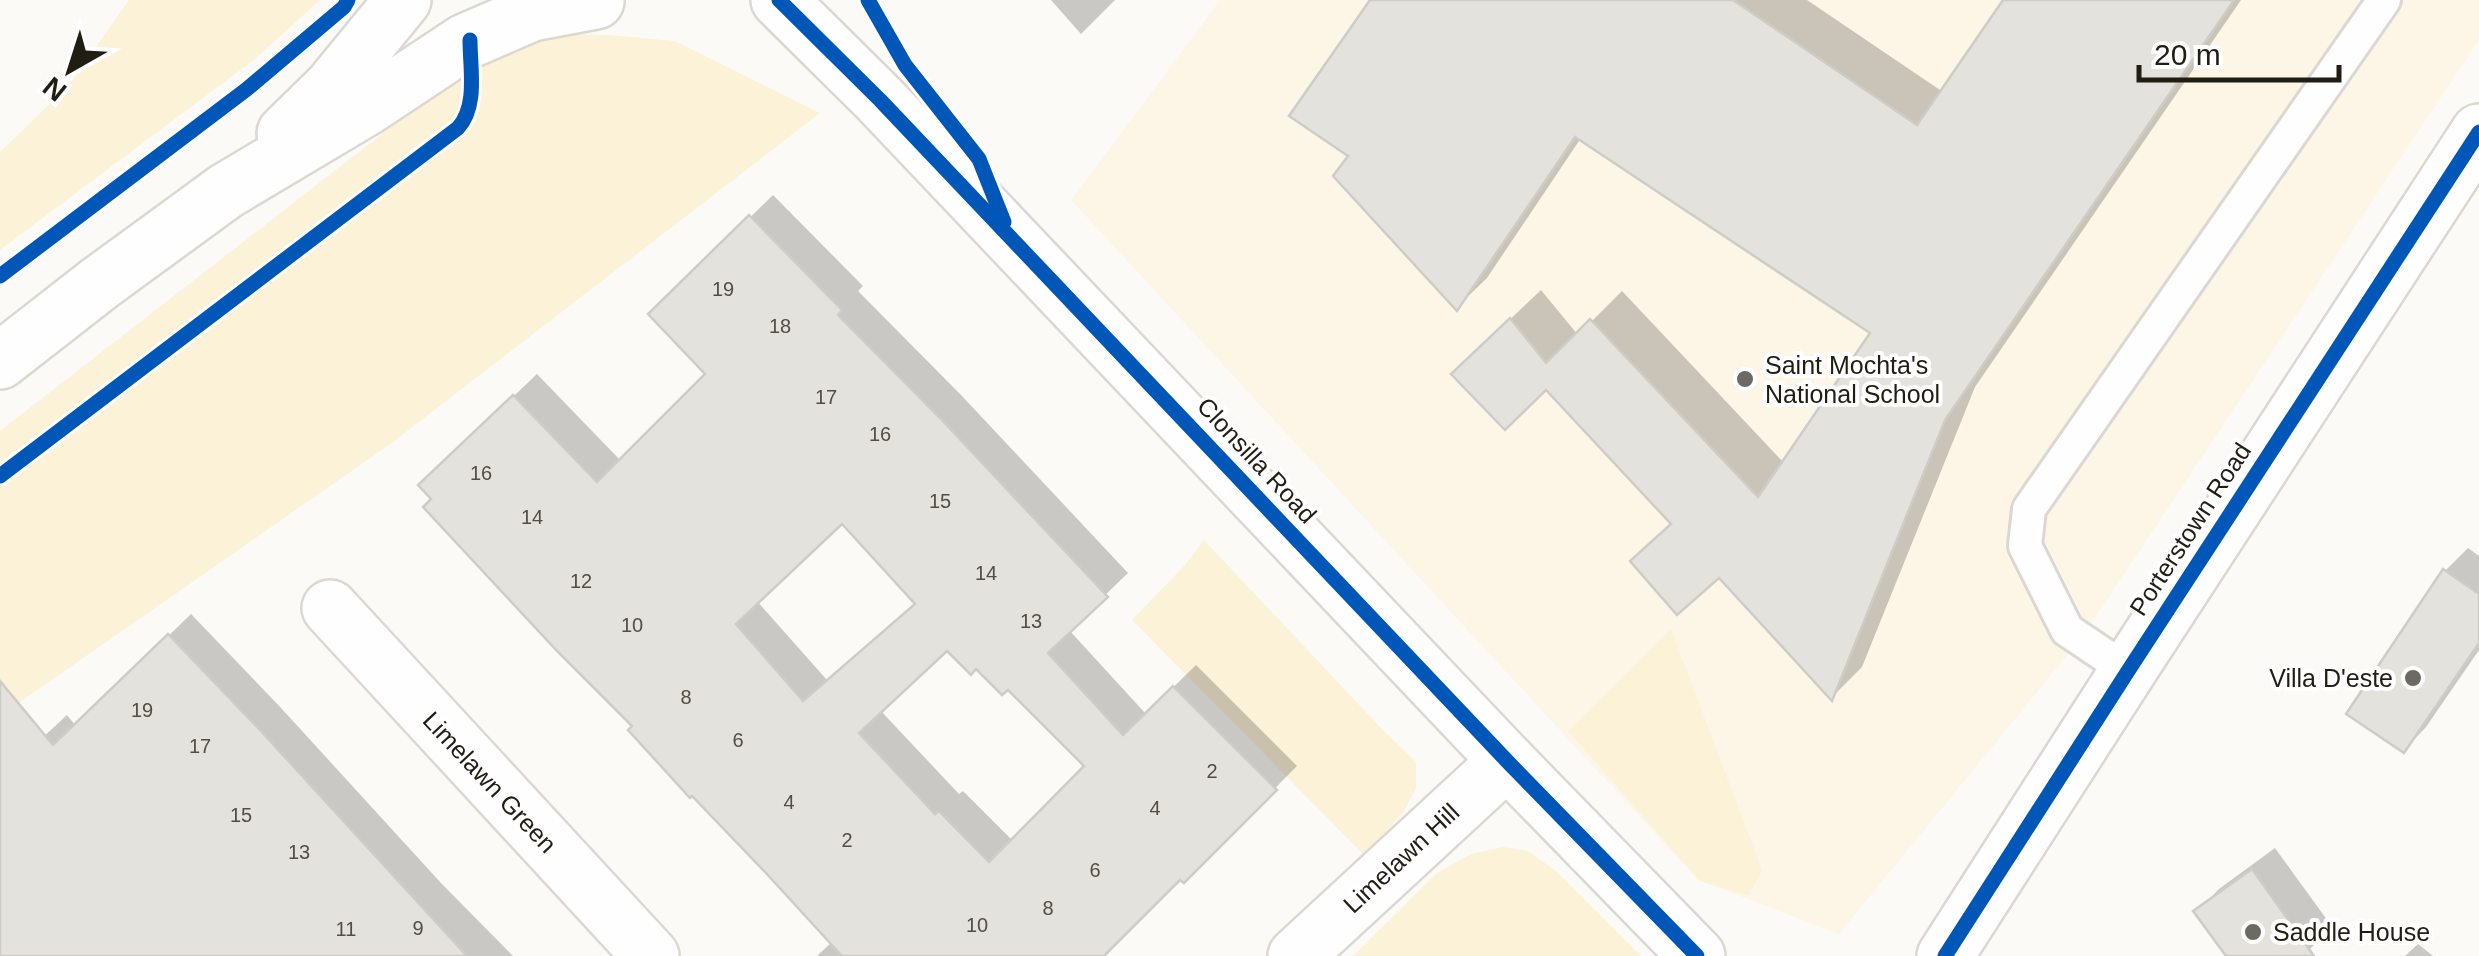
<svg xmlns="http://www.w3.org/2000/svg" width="2479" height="956" viewBox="0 0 2479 956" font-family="Arial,sans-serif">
<rect width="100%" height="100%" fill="#fcfaf7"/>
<polygon fill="#fdf6e6" points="1220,0 2479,0 2479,40 2083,636 1839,934 1698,880 1071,200"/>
<g fill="#fcf2d8">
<polygon points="129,0 320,0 255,59 0,250 0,152 69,85"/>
<polygon points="559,34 609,35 675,41 820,113 389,445 0,716 0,431 463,71 508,50"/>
<polygon points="1204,540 1381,728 1416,762 1416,788 1404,811 1365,856 1132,620 1185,565"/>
<polygon points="1671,629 1762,870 1749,895 1700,881 1568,731"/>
<polygon points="1503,847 1528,851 1556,871 1641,956 1353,956 1437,873 1471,854"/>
</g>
<g fill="#0003" fill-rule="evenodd">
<polygon points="1051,0 1115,0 1081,34"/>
<polygon points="1373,0 1807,0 1943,92 2006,0 2241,0 1975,387 1862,667 1832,697 1719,575 1633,561 1673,522 1546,386 1484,344 1541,290 1578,335 1622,291 1784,463 1873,332 1581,138 1487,278 1457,307 1351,156"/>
<path d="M 773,195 L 863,286 L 858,291 L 962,396 L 1128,573 L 1069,630 L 1146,714 L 1196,665 L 1297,766 L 1184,880 L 1180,876 L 1100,956 L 817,956 L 832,942 L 636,726 L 435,499 L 443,463 L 537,374 L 621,461 L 709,374 L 652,314 ZM 842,521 L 917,602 L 827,680 L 757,601 ZM 947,647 L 1008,687 L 1087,766 L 1013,841 L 963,791 L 959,794 L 880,710 Z"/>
<polygon points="2468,548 2479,556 2479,650 2426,727 2404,750 2445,571"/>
<polygon points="191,614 282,709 441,883 513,956 0,956 0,777 67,715 76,726"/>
<polygon points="2275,848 2333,928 2302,956 2229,956 2197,912 2219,889"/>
<polygon points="2418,944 2433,956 2405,956"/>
</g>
<g fill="#e4e2dc" stroke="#ceccc6" stroke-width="2.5" fill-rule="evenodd">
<polygon points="1370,0 1733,0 1917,125 2003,0 2234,0 1945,420 1832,701 1719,578 1677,615 1630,561 1671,524 1546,390 1505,430 1451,374 1510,318 1546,363 1590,319 1758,497 1870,333 1575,137 1457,311 1333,176 1348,156 1289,116"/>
<path d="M 749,215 L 842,310 L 838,315 L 940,418 L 1108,597 L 1048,653 L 1123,735 L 1173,686 L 1277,790 L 1184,883 L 1180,880 L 1104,956 L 842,956 L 765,872 L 692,796 L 690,798 L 628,730 L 632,726 L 557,651 L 423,507 L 431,499 L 418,485 L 513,395 L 597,482 L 705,374 L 648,314 ZM 842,524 L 915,604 L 803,701 L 736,624 ZM 947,651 L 971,675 L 976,669 L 1002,695 L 1008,690 L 1084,766 L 989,862 L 939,811 L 935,814 L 859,733 Z"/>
<polygon points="2443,569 2479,594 2479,643 2404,753 2346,714"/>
<polygon points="168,634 260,730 467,956 0,956 0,681 53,745"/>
<polygon points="2252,869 2314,956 2226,956 2193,911"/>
</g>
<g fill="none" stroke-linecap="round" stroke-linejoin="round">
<g stroke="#dbd8d2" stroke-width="38">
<polyline id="service" points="2128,671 2067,630 2025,546 2029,509 2384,0"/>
</g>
<g stroke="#dbd8d2" stroke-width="60">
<g id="minor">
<polyline points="330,608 651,956"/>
<polyline points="1296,956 1507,761"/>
<polyline points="1945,956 2128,671 2479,132"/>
</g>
</g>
<g stroke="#dbd8d2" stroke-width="60">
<g id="secondary">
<polyline points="779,0 880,100 1507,761 1697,956"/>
<polyline points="285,133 332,87 403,0"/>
<polyline points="0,361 100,283 226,191 367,107 465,42 532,13 596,1"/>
</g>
</g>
<use href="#service" stroke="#fffefe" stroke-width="32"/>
<use href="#minor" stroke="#fffefe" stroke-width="55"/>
<use href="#secondary" stroke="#fffefe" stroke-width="55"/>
<g stroke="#fff" stroke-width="21">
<g id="cycleway">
<polyline points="779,0 880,100 1507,761 1697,956"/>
<polyline points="868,0 905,65 979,159 1004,222"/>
<polyline points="0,276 247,89 344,7 348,0"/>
<path d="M 0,476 L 458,128 C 478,106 470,69 470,40"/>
<polyline points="1945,956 2128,671 2479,132"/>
</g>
</g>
<use href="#cycleway" stroke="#0057b8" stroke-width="15"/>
</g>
<g fill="#6d6a63" stroke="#fff" stroke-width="4">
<circle cx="1745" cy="379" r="10"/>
<circle cx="2413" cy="678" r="10"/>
<circle cx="2253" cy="932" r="10"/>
</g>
<g text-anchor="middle" stroke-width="8" stroke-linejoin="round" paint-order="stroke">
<g font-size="20" fill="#514e45">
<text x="723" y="296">19</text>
<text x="780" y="333">18</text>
<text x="826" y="404">17</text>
<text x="880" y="441">16</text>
<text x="481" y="480">16</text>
<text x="940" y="508">15</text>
<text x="532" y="524">14</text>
<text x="986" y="580">14</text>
<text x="581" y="588">12</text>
<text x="1031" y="628">13</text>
<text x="632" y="632">10</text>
<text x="686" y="704">8</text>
<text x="142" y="717">19</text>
<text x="738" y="747">6</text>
<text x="200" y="753">17</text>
<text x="1212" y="778">2</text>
<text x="789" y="809">4</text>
<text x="1155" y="815">4</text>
<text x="241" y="822">15</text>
<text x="847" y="847">2</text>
<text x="299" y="859">13</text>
<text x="1095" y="877">6</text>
<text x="1048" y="915">8</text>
<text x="977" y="932">10</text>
<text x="418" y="935">9</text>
<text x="346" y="936">11</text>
</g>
<g font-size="25" fill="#201d13" stroke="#fff" text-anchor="start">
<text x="1765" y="374">Saint Mochta's<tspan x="1765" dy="29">National School</tspan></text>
<text x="2393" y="687" text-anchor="end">Villa D'este</text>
<text x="2273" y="941">Saddle House</text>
</g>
<g font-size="25" fill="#201d13" stroke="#fff">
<text transform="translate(1257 460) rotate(47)" y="9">Clonsilla Road</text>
<text transform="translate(2190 529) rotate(-57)" y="9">Porterstown Road</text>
<text transform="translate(490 782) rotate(47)" y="9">Limelawn Green</text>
<text transform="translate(1401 858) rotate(-43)" y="9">Limelawn Hill</text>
</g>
</g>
<g transform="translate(70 70) rotate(219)" stroke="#ffffff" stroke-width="8" paint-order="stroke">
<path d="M0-8L18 38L0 25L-18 38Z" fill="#201d13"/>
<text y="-15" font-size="28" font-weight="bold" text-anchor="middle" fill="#201d13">N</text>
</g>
<path d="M2139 65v15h200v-15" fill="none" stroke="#201d13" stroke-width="5"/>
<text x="2154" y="65" font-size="30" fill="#201d13" stroke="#ffffff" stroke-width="8" paint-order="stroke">20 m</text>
</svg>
